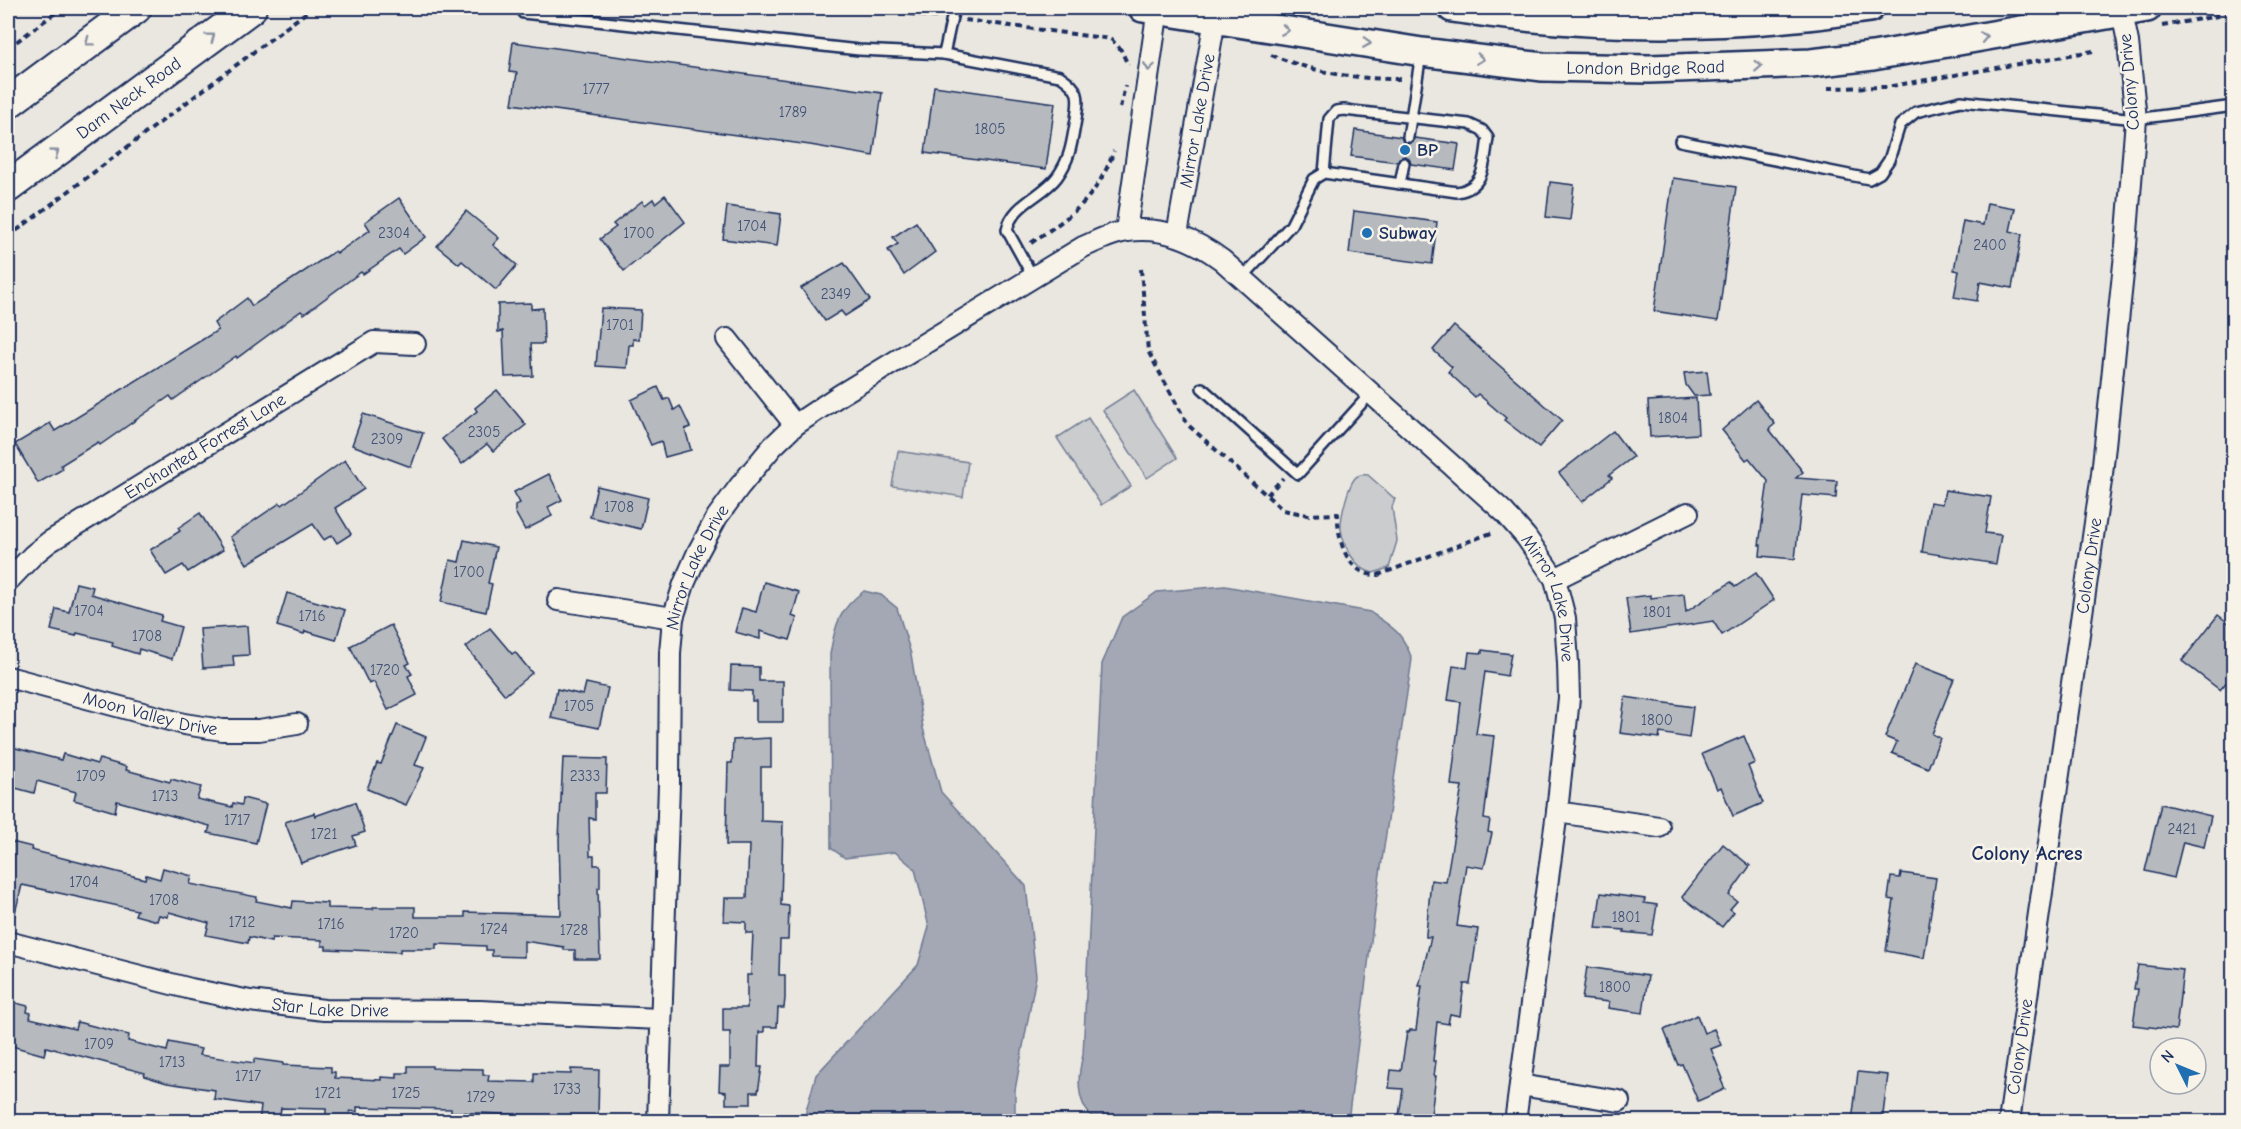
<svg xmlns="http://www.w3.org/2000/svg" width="2241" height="1129" viewBox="0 0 2241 1129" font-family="'Comic Neue',sans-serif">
<rect width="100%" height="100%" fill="#eae7e0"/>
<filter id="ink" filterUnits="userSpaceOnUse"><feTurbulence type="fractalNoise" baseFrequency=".0167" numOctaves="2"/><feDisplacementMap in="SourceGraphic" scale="12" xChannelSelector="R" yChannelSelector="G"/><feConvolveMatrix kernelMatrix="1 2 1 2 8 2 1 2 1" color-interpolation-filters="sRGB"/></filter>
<g filter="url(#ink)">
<g fill="#cbcccd" stroke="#737e96" stroke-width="1.5">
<polygon points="1134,390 1177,458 1147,478 1103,410"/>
<polygon points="1088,418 1131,486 1101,505 1057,438"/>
<polygon points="898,451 968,462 963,497 892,486"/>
<path d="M 1368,475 L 1395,499 L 1392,507 L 1397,541 L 1389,568 L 1373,573 C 1356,570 1343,546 1341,529 C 1340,519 1349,479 1358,476 C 1361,474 1364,475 1368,475 Z"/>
</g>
<g fill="#a3a8b4" stroke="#6d7892" stroke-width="1.5">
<path d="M 1225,586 L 1370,612 C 1394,628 1402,632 1412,659 L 1377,894 L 1348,1121 L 1097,1121 C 1075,1105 1077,1078 1083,1055 L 1102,664 L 1122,617 L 1157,592 Z"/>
<path d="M 864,591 L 881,595 L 897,608 L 911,654 L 923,728 L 941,792 L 1026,886 L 1036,976 L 1015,1090 L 1015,1121 L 806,1121 L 806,1111 L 816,1075 L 918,965 L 929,927 L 915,869 L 895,852 L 845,858 L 831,848 L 830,654 C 835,625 839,609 864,591 Z"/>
</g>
<g fill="#b6babf" stroke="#1b2f5e" stroke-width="1.5">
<polygon points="513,42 882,93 873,156 810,145 512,104 517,73 509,72"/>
<polygon points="934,86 1055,103 1046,169 925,153"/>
<polygon points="1355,130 1401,137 1403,142 1408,144 1415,138 1459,144 1455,170 1411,164 1409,158 1405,156 1399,158 1397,162 1351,156"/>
<polygon points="1673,178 1736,187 1718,321 1654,311"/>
<polygon points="1550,182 1574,185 1570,220 1546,217"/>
<polygon points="665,195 685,222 624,271 600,239 616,227 613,224 642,201 645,205 653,199 655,203"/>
<polygon points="399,198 426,237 403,254 399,249 363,274 361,272 304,314 301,311 237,358 236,356 173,400 170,396 100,445 98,442 61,465 63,469 38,483 15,444 50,423 55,431 218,330 214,323 247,298 252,306 335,251 337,253 370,230 365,222"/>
<polygon points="1987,203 2015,208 2010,231 2022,234 2012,288 1980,282 1977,301 1954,297 1959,271 1954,270 1963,221 1983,225"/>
<polygon points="727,206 781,214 777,246 723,239"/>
<polygon points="466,211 499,238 493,245 517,265 496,290 462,261 459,264 437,246"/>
<polygon points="1354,211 1437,222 1432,264 1349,253"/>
<polygon points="916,222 935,252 904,275 888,250 898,244 893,237"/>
<polygon points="844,263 870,300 845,316 841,311 825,321 801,288"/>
<polygon points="531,303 531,309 543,308 544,344 531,344 533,376 505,377 503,331 498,332 498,304"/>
<polygon points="601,308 641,310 639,340 633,339 633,345 629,345 627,368 596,366"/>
<polygon points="1454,326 1562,420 1539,447 1504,420 1506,418 1478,394 1475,397 1448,372 1452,367 1433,350"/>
<polygon points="1707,371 1710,395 1694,396 1686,385 1684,373"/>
<polygon points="658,387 664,400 669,398 674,410 680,406 690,427 685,429 691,450 665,457 661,441 651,445 631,400"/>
<polygon points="497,390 526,425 493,451 487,444 462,464 442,439 477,411 475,408"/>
<polygon points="1696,398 1698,434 1650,437 1648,401"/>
<polygon points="1756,400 1775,424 1769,429 1803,472 1796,478 1837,481 1836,498 1802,495 1795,559 1760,556 1761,545 1759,545 1768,481 1749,458 1746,460 1722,430"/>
<polygon points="363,414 423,433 411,467 352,445"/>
<polygon points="1613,431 1633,457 1609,475 1612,478 1582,502 1559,473"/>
<polygon points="345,460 364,489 335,508 351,534 337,543 332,535 324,540 313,524 247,564 230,537 280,503 282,505"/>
<polygon points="549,474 562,500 548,507 552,516 525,530 515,512 515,505 520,503 514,492"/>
<polygon points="597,486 648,498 641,529 590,517"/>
<polygon points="1945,490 1991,497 1985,533 2001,535 1996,564 1922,552 1930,502 1942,504"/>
<polygon points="200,513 223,550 188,572 183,565 166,575 150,550 180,531 178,528"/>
<polygon points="464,540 496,547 488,583 492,584 486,612 441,602 450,560 459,562"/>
<polygon points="1756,573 1774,600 1722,635 1713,621 1631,634 1626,598 1651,595 1651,598 1684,594 1686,612 1731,582 1735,587"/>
<polygon points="764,582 799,592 792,616 797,618 790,640 760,631 760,639 735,632 742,608 756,612"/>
<polygon points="76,583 93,587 91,594 162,615 160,621 181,627 172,659 139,649 138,654 112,646 113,642 77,633 76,636 51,630 56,609 69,612"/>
<polygon points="287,593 345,610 336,640 305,631 304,634 277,626"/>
<polygon points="2218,615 2234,627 2234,673 2220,690 2182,661"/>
<polygon points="391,625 410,663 406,665 412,674 408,676 417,695 388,710 374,682 369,684 350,646"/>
<polygon points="247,626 249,655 233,656 234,666 203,668 200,629"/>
<polygon points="490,628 512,654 515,652 532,673 505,695 466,647"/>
<polygon points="1482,650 1511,654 1507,676 1485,672 1476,734 1494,736 1484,819 1490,820 1488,832 1492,833 1484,868 1466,865 1457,926 1478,929 1470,984 1464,984 1460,1016 1450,1014 1448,1024 1437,1022 1433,1061 1436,1061 1434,1076 1436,1076 1430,1122 1398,1122 1403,1089 1389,1088 1391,1070 1401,1071 1407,1032 1409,1032 1410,1030 1416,1030 1422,986 1419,986 1431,937 1426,937 1426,934 1431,880 1446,882 1462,786 1451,785 1461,702 1448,700 1453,666 1467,668 1469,652 1482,653"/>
<polygon points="1915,664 1954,679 1932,734 1940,738 1928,768 1892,753 1897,742 1885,737"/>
<polygon points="731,666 759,667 759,681 783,681 783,722 756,722 756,701 752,701 752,691 730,690"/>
<polygon points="586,683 608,688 599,728 551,718 557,689 583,695"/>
<polygon points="1625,697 1693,707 1689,738 1660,733 1659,738 1620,733"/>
<polygon points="397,725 426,737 415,765 424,768 406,805 367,789 377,763 381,764"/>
<polygon points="1744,736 1755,763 1748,766 1763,803 1733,816 1721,787 1717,789 1702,754"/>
<polygon points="771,738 771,767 761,767 761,821 783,822 781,905 789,906 788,940 780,940 779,975 785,975 785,998 784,1008 778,1008 777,1027 764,1027 764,1032 759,1032 758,1067 762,1067 758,1092 751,1092 751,1104 726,1104 726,1092 719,1091 720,1067 730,1067 730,1032 723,1032 723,1008 747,1008 747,975 751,975 753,933 746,933 746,922 724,921 725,898 747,898 749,845 726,845 728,763 732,763 733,740"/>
<polygon points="8,746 61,760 63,754 97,764 99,759 127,767 126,770 170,782 171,779 201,787 197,799 232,807 233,803 242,805 243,798 266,804 256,843 208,833 210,826 117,801 115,812 74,800 76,792 37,781 34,793 8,786"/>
<polygon points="563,758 607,759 606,793 595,793 595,819 589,818 590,856 594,856 594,865 600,865 600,888 598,888 600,959 575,959 575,950 564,950 564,947 524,941 524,957 492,956 492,950 486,950 486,946 436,944 436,949 400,949 400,952 326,949 326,946 322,946 322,940 272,938 271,942 249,937 248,943 206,935 209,923 169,912 168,917 159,915 157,921 135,915 137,910 22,885 14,917 8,917 8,841 32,847 31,850 145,879 146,875 160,879 163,868 192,876 190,884 257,897 256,901 292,908 293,901 327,903 327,908 373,909 373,907 415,907 415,917 465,917 465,912 561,915 559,839"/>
<polygon points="355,802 365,832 353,836 356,845 301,863 285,822 314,813 315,816"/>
<polygon points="2161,804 2211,816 2204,847 2183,842 2174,878 2145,871"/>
<polygon points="1723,844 1750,866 1729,895 1737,901 1730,909 1734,912 1722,927 1682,897"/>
<polygon points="1901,873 1936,878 1924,958 1886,951 1894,900 1888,899 1891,877 1900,878"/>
<polygon points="1601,893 1645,899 1644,903 1657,905 1652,935 1624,932 1625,930 1596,928"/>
<polygon points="2138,965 2183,970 2176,1030 2133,1025 2138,989 2134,989"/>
<polygon points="1587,967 1648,976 1643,1013 1608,1008 1609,1002 1582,999"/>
<polygon points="8,1001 28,1006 27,1012 31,1013 30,1018 75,1029 77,1022 129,1035 128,1041 167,1051 169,1042 201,1049 199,1055 254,1063 254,1059 283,1063 283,1065 331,1067 331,1072 335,1072 335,1078 381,1080 381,1077 397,1078 397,1073 408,1073 408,1066 432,1066 432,1068 483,1069 483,1075 489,1075 488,1081 534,1082 534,1073 571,1074 571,1069 599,1070 598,1116 555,1116 451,1112 451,1109 357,1107 357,1112 350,1111 349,1122 326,1122 326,1109 281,1108 279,1122 259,1122 261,1106 214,1099 215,1090 167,1083 144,1076 145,1073 46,1047 44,1055 8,1045"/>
<polygon points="1697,1015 1704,1033 1714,1029 1721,1045 1711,1049 1723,1079 1721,1080 1725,1089 1698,1101 1682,1064 1678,1065 1664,1030"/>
<polygon points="1858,1072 1888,1075 1882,1122 1852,1122"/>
</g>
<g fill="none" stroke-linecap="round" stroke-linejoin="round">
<g stroke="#1b2f5e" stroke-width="14">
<g id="lane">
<path d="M 523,13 L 859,50 L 944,54 L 1060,76 C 1081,90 1079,96 1076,119 C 1072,141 1071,158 1057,177 C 1043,196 1012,204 1007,230 L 1033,277"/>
<polyline points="944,54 954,8"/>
<polyline points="1408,137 1421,54"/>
<polyline points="1680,141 1869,179 1880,173 1889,160 1900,125 1916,112 1961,101 2136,119 2234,106"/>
<polyline points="1400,184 1404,163"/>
<path d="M 1242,278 L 1291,225 L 1314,179 L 1324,173 L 1457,192 C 1486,188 1484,161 1488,138 L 1482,130 L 1469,124 L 1344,110 L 1336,111 L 1329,119 L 1324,173"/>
<polyline points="1202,388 1298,474 1371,393"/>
</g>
</g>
<g stroke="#1b2f5e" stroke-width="24">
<g id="street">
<polyline points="1126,231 1158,8"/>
<path id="s1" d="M 1177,235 L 1217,8"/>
<polyline points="727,339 795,425"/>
<polyline points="1555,579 1688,513"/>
<path id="s2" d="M 8,581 L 33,555 L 49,542 L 374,342 L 415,344"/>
<polyline points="558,600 673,618"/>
<path id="s3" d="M 8,677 L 184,724 L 222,730 L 259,730 L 297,724"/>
<polyline points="1557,812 1659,827"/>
<path id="s4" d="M 8,942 L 191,989 L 250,1001 L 324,1010 L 480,1011 L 660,1019"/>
<polyline points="1520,1085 1619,1101"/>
<path id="s5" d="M 658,1122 L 669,784 L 670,653 L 673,618 L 684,584 L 698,552 L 717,517 L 739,487 L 773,446 L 795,425 L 840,395 L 1083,247 C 1097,241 1112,233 1127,231 C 1163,226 1194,239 1222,260 L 1504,512 L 1526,537 L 1555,579 L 1565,618 L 1568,663 L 1569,698 L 1557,812 L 1515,1122"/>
<path id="s6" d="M 2009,1122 L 2102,474 L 2126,245 L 2136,119 L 2128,42 L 2121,8"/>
</g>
</g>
<g stroke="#1b2f5e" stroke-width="32">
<g id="secondary">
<path id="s7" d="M 1143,8 L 1422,52 L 1543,67 L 1649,69 L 1811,63 L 1873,56 L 2147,8"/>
<path d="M 1452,8 C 1590,29 1732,29 1870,8"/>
</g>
</g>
<g stroke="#1b2f5e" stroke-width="34">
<g id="primary">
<polyline points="8,103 136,8"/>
<path id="s8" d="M 8,187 L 251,8"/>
</g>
</g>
<g stroke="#1b2f5e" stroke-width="4" stroke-dasharray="6 4.5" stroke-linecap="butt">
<polyline points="857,8 937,17"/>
<polyline points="965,20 1111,39 1121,50 1128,65"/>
<polyline points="2162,26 2234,13"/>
<polyline points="8,48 62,8"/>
<path d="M 1271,55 C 1318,73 1351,79 1401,79"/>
<polyline points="1828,88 1886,87 2093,51"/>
<polyline points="1120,108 1125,86"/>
<polyline points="8,237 312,8"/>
<path d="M 1031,243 C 1073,214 1095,201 1114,151"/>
<path d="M 1141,269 L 1148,351 L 1188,425 L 1283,510 L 1308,515 L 1338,514 C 1337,540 1347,576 1378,575 L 1494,532"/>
<polyline points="1267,495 1283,478"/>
</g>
<use href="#lane" stroke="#f7f3e8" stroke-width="9"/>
<use href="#street" stroke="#f7f3e8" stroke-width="20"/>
<use href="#secondary" stroke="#f7f3e8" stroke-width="27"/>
<use href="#primary" stroke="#f7f3e8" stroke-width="30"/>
</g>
<defs><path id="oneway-chevron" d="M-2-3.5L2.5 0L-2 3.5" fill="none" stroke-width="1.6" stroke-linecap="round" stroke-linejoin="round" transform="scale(1.5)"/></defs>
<g stroke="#8991a3">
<use href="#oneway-chevron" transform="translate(1285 30) rotate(9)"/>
<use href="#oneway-chevron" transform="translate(211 37) rotate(-37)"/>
<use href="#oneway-chevron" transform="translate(1984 37) rotate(-11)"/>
<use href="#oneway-chevron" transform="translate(89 42) rotate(143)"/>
<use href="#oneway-chevron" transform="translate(1367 43) rotate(9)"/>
<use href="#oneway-chevron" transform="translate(1480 59) rotate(7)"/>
<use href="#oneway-chevron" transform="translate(1758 66) rotate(-3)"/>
<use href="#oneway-chevron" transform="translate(1149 67) rotate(98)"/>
<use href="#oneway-chevron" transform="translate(55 153) rotate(-36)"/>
</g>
</g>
<g fill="#1f6fb2" stroke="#f7f3e8" stroke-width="2">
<circle cx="1405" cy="150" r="6"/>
<circle cx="1367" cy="233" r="6"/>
</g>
<g text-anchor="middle" stroke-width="5" stroke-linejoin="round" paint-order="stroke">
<g font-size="15" fill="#425276">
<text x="596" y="94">1777</text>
<text x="793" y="117">1789</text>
<text x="990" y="134">1805</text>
<text x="752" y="231">1704</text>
<text x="394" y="238">2304</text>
<text x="639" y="238">1700</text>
<text x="1990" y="250">2400</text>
<text x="836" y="299">2349</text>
<text x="620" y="330">1701</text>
<text x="1673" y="423">1804</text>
<text x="484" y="437">2305</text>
<text x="387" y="444">2309</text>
<text x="619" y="512">1708</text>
<text x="469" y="577">1700</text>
<text x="89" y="616">1704</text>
<text x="1657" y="617">1801</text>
<text x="312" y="621">1716</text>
<text x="147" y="641">1708</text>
<text x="385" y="675">1720</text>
<text x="579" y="711">1705</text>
<text x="1657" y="725">1800</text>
<text x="91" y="781">1709</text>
<text x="585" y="781">2333</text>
<text x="165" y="801">1713</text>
<text x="237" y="825">1717</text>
<text x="2182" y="834">2421</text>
<text x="324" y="839">1721</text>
<text x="84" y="887">1704</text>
<text x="164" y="905">1708</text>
<text x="1626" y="922">1801</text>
<text x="242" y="927">1712</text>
<text x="331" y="929">1716</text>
<text x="494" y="934">1724</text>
<text x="574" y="935">1728</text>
<text x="404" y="938">1720</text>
<text x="1615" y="992">1800</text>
<text x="99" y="1049">1709</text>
<text x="172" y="1067">1713</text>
<text x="248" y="1081">1717</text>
<text x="567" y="1094">1733</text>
<text x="328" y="1098">1721</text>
<text x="406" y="1098">1725</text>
<text x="481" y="1102">1729</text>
</g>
<g font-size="18" fill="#1b2f5e" stroke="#f7f3e8">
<text dy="6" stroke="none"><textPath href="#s7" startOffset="507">London Bridge Road</textPath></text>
<text transform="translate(2129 82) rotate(-95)" y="6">Colony Drive</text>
<text dy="6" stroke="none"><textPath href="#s8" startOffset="150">Dam Neck Road</textPath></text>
<text dy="6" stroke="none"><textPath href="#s1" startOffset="116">Mirror Lake Drive</textPath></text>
<text dy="6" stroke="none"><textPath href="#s2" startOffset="240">Enchanted Forrest Lane</textPath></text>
<text dy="6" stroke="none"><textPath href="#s6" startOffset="562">Colony Drive</textPath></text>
<text dy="6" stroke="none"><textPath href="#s5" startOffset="560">Mirror Lake Drive</textPath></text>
<text dy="6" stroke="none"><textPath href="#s5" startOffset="1702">Mirror Lake Drive</textPath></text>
<text dy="6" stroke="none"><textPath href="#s3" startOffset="147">Moon Valley Drive</textPath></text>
<text dy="6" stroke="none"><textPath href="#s4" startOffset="330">Star Lake Drive</textPath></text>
<text dy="6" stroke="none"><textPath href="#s6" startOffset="76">Colony Drive</textPath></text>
</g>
<g font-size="18" font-weight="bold" fill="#1b2f5e" stroke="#f7f3e8" text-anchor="start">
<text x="1417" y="156">BP</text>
<text x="1379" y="239">Subway</text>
</g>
<g font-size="20" font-weight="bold" fill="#1b2f5e" stroke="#f7f3e8">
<text x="2027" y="860">Colony Acres</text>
</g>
</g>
<rect width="2241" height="1129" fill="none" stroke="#f7f3e8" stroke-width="30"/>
<rect x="15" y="15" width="2211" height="1099" fill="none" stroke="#1b2f5e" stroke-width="2" filter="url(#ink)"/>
<g transform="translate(2178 1066) rotate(313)"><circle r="28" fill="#f7f3e8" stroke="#9fa5b1" stroke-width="1.5"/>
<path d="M0-4.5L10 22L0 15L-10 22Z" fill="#1f6fb2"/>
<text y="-9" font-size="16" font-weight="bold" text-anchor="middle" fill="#1b2f5e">N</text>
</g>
</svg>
